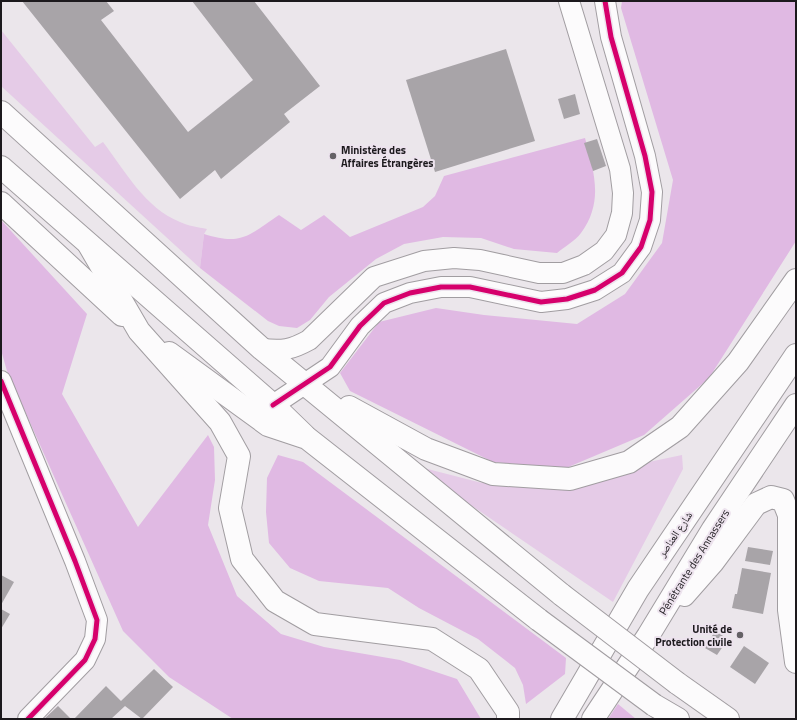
<svg xmlns="http://www.w3.org/2000/svg" width="797" height="720" viewBox="0 0 797 720" font-family="'Titillium Web','Noto Naskh Arabic',sans-serif">
<rect width="100%" height="100%" fill="#ebe6eb"/>
<g fill="#e5cbe7">
<path d="M 1,30 L 95,147 L 103,142 C 125,171 145,208 180,222 C 188,226 198,227 207,229 L 204,234 L 200,268 L 1,86 Z"/>
<polygon points="682,455 683,469 613,602 412,465 482,483 576,487 644,463"/>
</g>
<g fill="#e0b9e3">
<polygon points="622,1 796,1 796,241 709,378 644,435 566,468 493,462 350,391 340,373 379,322 436,308 484,315 577,324 625,294 662,243 673,180 621,8"/>
<path d="M 585,138 C 594,172 604,202 581,233 C 575,241 564,247 557,253 L 514,249 L 481,238 L 443,237 L 404,244 L 376,259 L 329,297 L 310,320 L 297,328 L 279,326 L 268,321 L 200,268 L 204,234 C 242,246 249,235 279,215 L 301,230 L 324,215 L 350,237 L 423,207 L 435,196 L 444,176 Z"/>
<polygon points="1,220 87,314 62,394 138,527 208,435 214,447 215,480 208,525 237,596 281,634 324,647 400,660 457,679 481,719 233,719 169,677 123,631 7,371 1,350"/>
<polygon points="278,455 303,462 566,658 565,674 526,704 523,685 515,668 478,639 419,608 388,588 319,581 290,568 269,543 266,512 267,478"/>
<polygon points="618,704 636,719 608,719"/>
</g>
<g fill="#a8a4a8">
<polygon points="22,1 106,1 114,11 101,20 188,132 253,80 192,1 254,1 320,86 284,114 290,122 221,179 215,170 180,199"/>
<polygon points="506,49 535,141 435,172 406,80"/>
<polygon points="575,94 580,114 564,119 558,99"/>
<polygon points="597,139 606,166 593,171 584,143"/>
<polygon points="748,547 773,551 770,565 745,561"/>
<polygon points="742,568 771,573 763,614 732,608 735,594 737,594"/>
<polygon points="1,575 14,582 1,605"/>
<polygon points="1,609 10,614 1,629"/>
<polygon points="715,631 728,639 717,655 705,648"/>
<polygon points="744,646 769,663 755,684 730,667"/>
<polygon points="154,669 173,687 142,719 125,706 111,719 74,719 106,686 121,701"/>
<polygon points="58,706 71,719 44,719"/>
</g>
<g fill="none" stroke-linecap="round" stroke-linejoin="round">
<g stroke="#a19da1" stroke-width="22">
<g id="minor">
<path d="M 262,349 C 283,351 291,350 309,340 L 374,277 L 424,261 L 454,258 L 480,260 L 539,273 L 563,273 L 584,265 L 604,251 L 616,235 L 622,213 L 623,193 L 620,169 L 569,1"/>
<polyline points="1,381 75,561 97,620 95,639 85,660 28,719"/>
<polyline points="273,405 330,367 360,326 384,303 410,293 441,287 470,287 541,302 567,299 595,290 622,273 641,247 650,220 652,192 645,156 611,37 605,1"/>
</g>
</g>
<g stroke="#a19da1" stroke-width="24">
<g id="highway">
<polyline points="1,112 262,349 562,595"/>
<polyline points="1,167 273,405 304,435"/>
<polyline points="1,203 122,315"/>
<polyline points="89,245 139,331 220,422 239,456 230,508 242,559 275,601 315,624 432,639 479,669 508,712 508,719"/>
<polyline points="169,353 268,425 307,438 539,620"/>
<polyline points="349,407 426,449 493,474 570,479 629,462 680,427 738,362 796,280"/>
<polyline points="684,595 713,562 756,504 771,497 783,500 789,515 789,610 796,662"/>
<polyline points="677,683 728,719"/>
<polyline points="654,705 678,719"/>
<polyline points="562,719 638,589 796,355"/>
<polyline points="593,719 648,636 713,529 796,405"/>
</g>
</g>
<use href="#minor" stroke="#fcfbfc" stroke-width="20"/>
<use href="#highway" stroke="#fcfbfc" stroke-width="22"/>
<g stroke="#a19da1" stroke-width="24" stroke-linecap="butt">
<g id="highway-bridge">
<polyline points="562,595 677,683"/>
<polyline points="539,620 654,705"/>
</g>
</g>
<use href="#highway-bridge" stroke="#fcfbfc" stroke-width="22"/>
<g stroke="#ede3ee" stroke-width="8">
<g id="cycleway">
<polyline points="1,381 75,561 97,620 95,639 85,660 28,719"/>
<polyline points="273,405 330,367 360,326 384,303 410,293 441,287 470,287 541,302 567,299 595,290 622,273 641,247 650,220 652,192 645,156 611,37 605,1"/>
</g>
</g>
<use href="#cycleway" stroke="#d6006c" stroke-width="5"/>
</g>
<g fill="#646165" stroke="#ede3ee" stroke-width="1.5">
<circle cx="333" cy="156" r="4"/>
<circle cx="740" cy="635" r="4"/>
</g>
<g text-anchor="middle" stroke-width="4" stroke-linejoin="round" paint-order="stroke">
<g font-size="11" font-weight="bold" fill="#1c191d" stroke="#ede3ee" text-anchor="start">
<text x="341" y="154">Ministère des<tspan x="341" dy="13">Affaires Étrangères</tspan></text>
<text x="732" y="633" text-anchor="end">Unité de<tspan x="732" dy="13">Protection civile</tspan></text>
</g>
<g font-size="11" fill="#1c191d" stroke="#ede3ee">
<text transform="translate(675 534) rotate(-56)" y="4">شارع العناصر</text>
<text transform="translate(694 562) rotate(-58)" y="4">Pénétrante des Annassers</text>
</g>
</g>
<rect width="797" height="720" fill="none" stroke="#1c191d" stroke-width="4"/>
</svg>
